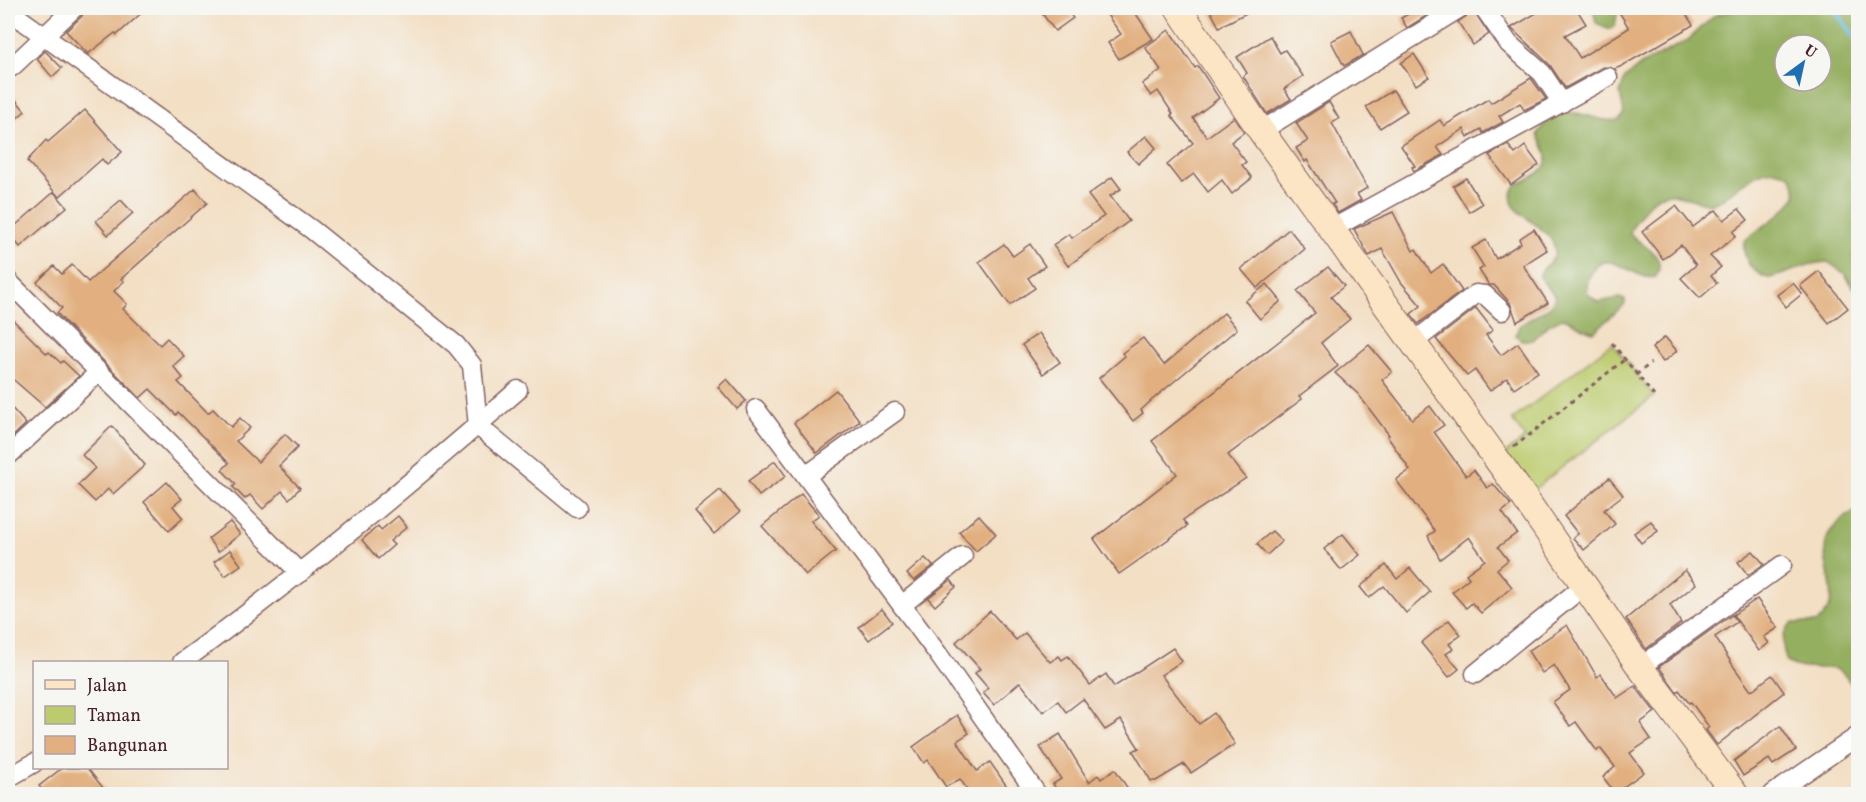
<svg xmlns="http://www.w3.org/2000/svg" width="1866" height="802" viewBox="0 0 1866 802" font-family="Vollkorn,serif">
<rect width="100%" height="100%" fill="#f6f6f2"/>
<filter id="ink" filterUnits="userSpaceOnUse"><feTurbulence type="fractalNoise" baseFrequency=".0167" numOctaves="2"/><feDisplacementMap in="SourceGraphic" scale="12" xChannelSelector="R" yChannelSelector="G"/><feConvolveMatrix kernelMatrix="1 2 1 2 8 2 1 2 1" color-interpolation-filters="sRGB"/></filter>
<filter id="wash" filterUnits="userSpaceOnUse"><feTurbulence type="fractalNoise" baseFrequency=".008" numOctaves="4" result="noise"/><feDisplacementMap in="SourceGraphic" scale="24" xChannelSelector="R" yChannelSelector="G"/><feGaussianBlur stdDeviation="1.35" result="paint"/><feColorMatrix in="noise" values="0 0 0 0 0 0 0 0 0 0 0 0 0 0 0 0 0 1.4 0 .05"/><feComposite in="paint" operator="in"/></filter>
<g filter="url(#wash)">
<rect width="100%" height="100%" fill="#f3dfc4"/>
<polygon fill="#bccb6d" stroke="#83754c" stroke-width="1.5" points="1612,343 1654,396 1524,497 1496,461 1525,438 1512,420"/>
<g fill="#95af60" stroke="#706746" stroke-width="1.5" fill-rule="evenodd">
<polygon points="1593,8 1618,8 1615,26 1610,29 1596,23"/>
<path d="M 1745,8 L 1852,8 L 1854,11 L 1858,9 L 1858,294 L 1845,274 L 1828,262 C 1806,262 1790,274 1769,278 C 1751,273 1742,258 1744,241 C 1757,230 1790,210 1795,196 C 1797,189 1794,183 1792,177 C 1762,155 1738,193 1712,204 C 1682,201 1665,177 1642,213 C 1638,220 1632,225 1630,233 C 1640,247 1669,253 1656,277 C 1635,283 1606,241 1590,276 C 1587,282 1586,288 1588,294 L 1598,302 L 1619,298 L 1625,300 L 1625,304 L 1594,332 C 1582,330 1574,320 1562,318 L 1548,325 L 1532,340 L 1521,340 L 1516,335 L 1519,326 L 1551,306 L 1555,296 L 1539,277 C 1541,266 1557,261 1555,250 C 1551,221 1495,214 1516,185 C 1526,180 1548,172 1547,157 C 1547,149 1540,142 1538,134 C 1563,92 1589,125 1619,120 L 1624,113 L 1620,93 L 1625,78 L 1641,65 L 1688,40 L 1715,15 ZM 1785,45 L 1821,45 L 1821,81 L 1785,81 Z"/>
<path d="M 1858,508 L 1858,695 C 1853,687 1848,677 1841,672 C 1827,662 1808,675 1787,662 C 1782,648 1780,634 1792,623 L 1816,623 C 1852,596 1812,563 1830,532 C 1837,522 1849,515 1858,508 Z"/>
</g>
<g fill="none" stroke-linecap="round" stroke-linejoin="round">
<polyline stroke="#6fc0ea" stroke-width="4.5" points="1833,8 1858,42"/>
</g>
<g id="blocks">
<g fill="#e2b080">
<polygon points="85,8 147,8 117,35 115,33 88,54 66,31 82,16"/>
<polygon points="1038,8 1065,8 1073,18 1055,31"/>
<polygon points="1102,8 1132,8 1153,39 1119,59 1108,43 1121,34"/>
<polygon points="1209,8 1256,8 1219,27"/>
<polygon points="1419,8 1439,8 1407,28 1401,18"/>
<polygon points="1545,8 1576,8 1586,24 1565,35 1580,58 1629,28 1619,12 1626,8 1682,8 1693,25 1622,66 1615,69 1603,67 1565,88 1550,65 1511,28"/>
<polygon points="1474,11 1489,34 1473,45 1458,22"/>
<polygon points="1169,30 1195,68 1198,66 1219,98 1193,118 1207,137 1234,117 1244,132 1231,142 1246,162 1242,165 1252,178 1232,194 1222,180 1208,192 1194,174 1181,183 1167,165 1193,143 1171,115 1173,114 1158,91 1151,96 1142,84 1161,70 1145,47"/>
<polygon points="1351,31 1363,55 1344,66 1331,41"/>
<polygon points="1270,36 1280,53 1285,50 1303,76 1284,89 1291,99 1267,114 1243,76 1247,73 1237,57"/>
<polygon points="45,51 62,68 52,77 37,59"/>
<polygon points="1414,54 1429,77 1416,85 1401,63"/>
<polygon points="1531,78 1546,99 1524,110 1520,103 1499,116 1503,122 1483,133 1481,129 1468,137 1464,129 1437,147 1443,155 1414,171 1412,167 1415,166 1401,146 1440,120 1444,126 1488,99 1491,103"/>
<polygon points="8,90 25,111 8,126"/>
<polygon points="1393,90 1407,111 1380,128 1366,107"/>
<polygon points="1329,102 1339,119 1332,123 1367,188 1357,194 1361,200 1338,213 1332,204 1335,203 1307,160 1305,162 1296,148 1308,141 1296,123"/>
<polygon points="85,110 122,152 107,165 102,159 59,197 27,161 46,140 48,142"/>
<polygon points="1146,136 1156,148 1138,164 1127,152"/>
<polygon points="1508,145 1515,154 1525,146 1539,165 1511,185 1489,155"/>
<polygon points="1112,177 1121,189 1110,196 1129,221 1068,266 1053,245 1069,234 1072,238 1104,216 1088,195"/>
<polygon points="1466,178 1482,204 1469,212 1453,186"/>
<polygon points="195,189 207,203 121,279 124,281 114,291 127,304 123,309 160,345 167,338 184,356 173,366 183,378 178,382 208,413 213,409 231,427 240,418 250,428 236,441 258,462 285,434 298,447 279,466 300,488 289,499 282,491 263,509 250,495 245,499 233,487 236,484 222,470 229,463 178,412 176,415 150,389 140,398 65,322 57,313 62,308 37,282 54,266 62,274 72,265 88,282"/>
<polygon points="54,192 67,207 20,247 8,232"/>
<polygon points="121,200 133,213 108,235 96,221"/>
<polygon points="1676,206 1693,227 1716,210 1724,220 1739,209 1748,220 1733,232 1736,236 1710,256 1721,267 1711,276 1717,283 1700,298 1681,278 1696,265 1681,245 1663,259 1642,232"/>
<polygon points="1393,212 1413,251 1416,249 1431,273 1443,264 1462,291 1418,324 1411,314 1421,306 1401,282 1382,249 1369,256 1354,229"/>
<polygon points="1289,229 1305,249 1257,288 1241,269"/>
<polygon points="1534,229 1547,250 1523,265 1548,303 1517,322 1510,303 1494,285 1489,285 1479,270 1484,267 1472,248 1486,240 1496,259 1521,243 1519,239"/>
<polygon points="1004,244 1013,256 1030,244 1045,266 1028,278 1035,288 1010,305 979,262"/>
<polygon points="1328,267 1344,286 1331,297 1350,319 1321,343 1338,366 1299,396 1302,399 1228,455 1246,478 1183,520 1187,526 1119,574 1094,539 1177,474 1152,441 1315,313 1297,291"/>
<polygon points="1819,271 1848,308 1829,323 1800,286"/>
<polygon points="1793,283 1802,294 1786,307 1777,295"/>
<polygon points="1267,284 1281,301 1260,319 1245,301"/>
<polygon points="1476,308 1493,330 1486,335 1501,355 1518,343 1538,372 1514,388 1507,378 1490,391 1475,370 1467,376 1436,339"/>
<polygon points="1224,313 1237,329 1152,400 1141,410 1143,413 1133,421 1099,378 1125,356 1122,353 1143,338 1164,365"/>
<polygon points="8,315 47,354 49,352 61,363 63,361 79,376 45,407 8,375"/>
<polygon points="1039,333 1060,362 1043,374 1022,345"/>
<polygon points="1665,337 1677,351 1663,362 1652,348"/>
<polygon points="1369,345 1392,372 1382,380 1412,419 1430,406 1444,425 1434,432 1466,476 1474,470 1487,488 1493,484 1511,505 1502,512 1517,533 1498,547 1508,560 1497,569 1512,587 1481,613 1472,603 1466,608 1452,592 1469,578 1466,574 1485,560 1469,537 1440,559 1428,536 1435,531 1396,480 1410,470 1387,436 1389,435 1358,394 1335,373"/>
<polygon points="727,379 746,401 737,409 718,387"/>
<polygon points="836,390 860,421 817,453 794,423"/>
<polygon points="8,404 26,424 8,441"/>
<polygon points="112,426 145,465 113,494 108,489 95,502 78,485 95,468 82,455"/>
<polygon points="775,461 786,476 759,496 748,481"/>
<polygon points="1609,478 1623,495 1604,510 1615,524 1584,550 1573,538 1578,534 1564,516"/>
<polygon points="167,482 182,499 173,506 183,518 169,531 144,502"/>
<polygon points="720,490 740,512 714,534 695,511"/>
<polygon points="801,494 819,515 811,521 836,551 806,575 762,526"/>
<polygon points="979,515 996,534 976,551 959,532"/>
<polygon points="398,516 407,527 390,541 394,545 378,559 362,540 378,526 381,530"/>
<polygon points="1651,521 1658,531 1641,543 1634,533"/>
<polygon points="230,522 240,534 218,552 208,539"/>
<polygon points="1272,531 1282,541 1267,555 1257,544"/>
<polygon points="1343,534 1360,555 1341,570 1324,549"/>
<polygon points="230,550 241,565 225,576 214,562"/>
<polygon points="1753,551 1764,564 1748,575 1738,562"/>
<polygon points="925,558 933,566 914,581 907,574"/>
<polygon points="1386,565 1397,579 1410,568 1430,592 1406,613 1384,586 1369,598 1360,587"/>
<polygon points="1685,570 1696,584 1670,605 1681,623 1646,649 1626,619"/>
<polygon points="951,580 956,587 935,606 928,598"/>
<polygon points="1757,599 1778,628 1764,637 1769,643 1759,651 1733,615"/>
<polygon points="882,609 892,622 869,640 859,627"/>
<polygon points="990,611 1016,640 1025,633 1050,662 1059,656 1062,660 1068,656 1090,685 1106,674 1114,687 1173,648 1182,661 1161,675 1199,724 1214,713 1235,744 1191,773 1184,764 1156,781 1151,781 1133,751 1139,748 1121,720 1105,730 1083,699 1066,712 1058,701 1043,712 1020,682 994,705 983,693 988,688 975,673 980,669 956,642"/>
<polygon points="1732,615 1737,622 1715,637 1734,667 1751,691 1772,675 1784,692 1717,745 1706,730 1709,727 1691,702 1689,703 1679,690 1677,692 1659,667"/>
<polygon points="1449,620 1461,635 1449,644 1453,649 1446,654 1459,669 1449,677 1421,643"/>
<polygon points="1567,625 1597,677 1601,674 1617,698 1635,686 1655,712 1640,723 1651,739 1630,753 1644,772 1615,793 1603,777 1615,767 1600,748 1597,751 1576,722 1570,726 1553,702 1570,690 1554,665 1542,673 1528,651"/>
<polygon points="957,715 969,733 957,741 977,771 990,762 1013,795 971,795 960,779 946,787 928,760 924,763 913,747"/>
<polygon points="1780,726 1796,750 1773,765 1769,759 1743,776 1734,761"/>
<polygon points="1060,734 1089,782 1098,775 1101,779 1115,769 1132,795 1060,795 1053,784 1061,779 1040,747"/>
<polygon points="62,768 87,768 109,795 46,795 39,786"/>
</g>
</g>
</g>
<g filter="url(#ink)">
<use href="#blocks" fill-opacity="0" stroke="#856261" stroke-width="1.5"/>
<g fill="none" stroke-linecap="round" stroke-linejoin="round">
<g stroke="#856261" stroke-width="21">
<g id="street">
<polyline points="1484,8 1509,44 1542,73 1562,103"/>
<polyline points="8,10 311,229 456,345 472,365 478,426 577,508"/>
<polyline points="12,67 74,8"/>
<polyline points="1261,131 1460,8"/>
<polyline points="1330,230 1608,77"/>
<polyline points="8,281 300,573"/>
<polyline points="1411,344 1476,294 1485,295 1502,311"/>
<polyline points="756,409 938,654 1037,794"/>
<polyline points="8,456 99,372"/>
<polyline points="807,475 895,412"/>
<polyline points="902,605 963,556"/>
<path d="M 182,662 C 299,577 409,485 518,390"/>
<polyline points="1640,667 1782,565"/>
<polyline points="1475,674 1585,585"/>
<polyline points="8,778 34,763"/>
<polyline points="1773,794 1858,736"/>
</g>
</g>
<g stroke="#856261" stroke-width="28">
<polyline id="secondary" points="1178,8 1261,131 1524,497 1640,667 1735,794"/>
</g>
<g stroke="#856261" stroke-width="3" stroke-dasharray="4.5 4.5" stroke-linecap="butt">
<polyline points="1612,343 1654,396"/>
<polyline points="1636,375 1651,363"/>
<polyline points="1514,447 1624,360"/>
</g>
<use href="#street" stroke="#fff" stroke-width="18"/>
<use href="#secondary" stroke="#fce5c4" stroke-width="26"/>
</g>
</g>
<rect width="1866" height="802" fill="none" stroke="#f6f6f2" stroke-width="30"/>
<rect x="33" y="661" width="195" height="108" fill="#f6f6f2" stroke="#b1a0a2" stroke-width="1.5"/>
<rect x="45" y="680" width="30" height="9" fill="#fce5c4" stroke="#b1a0a2" stroke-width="1.5"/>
<text x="87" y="691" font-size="18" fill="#4a1f2b">Jalan</text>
<rect x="45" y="706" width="30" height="18" fill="#bccb6d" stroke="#b1a0a2" stroke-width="1.5"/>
<text x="87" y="721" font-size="18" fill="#4a1f2b">Taman</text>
<rect x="45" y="736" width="30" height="18" fill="#e2b080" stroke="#b1a0a2" stroke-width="1.5"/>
<text x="87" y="751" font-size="18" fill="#4a1f2b">Bangunan</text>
<g transform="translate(1803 63) rotate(33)"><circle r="28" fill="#f6f6f2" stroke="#b1a0a2" stroke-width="1.5"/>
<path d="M0-4.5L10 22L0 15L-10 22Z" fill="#1f6fb2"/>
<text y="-9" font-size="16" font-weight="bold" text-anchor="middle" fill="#4a1f2b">U</text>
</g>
</svg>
